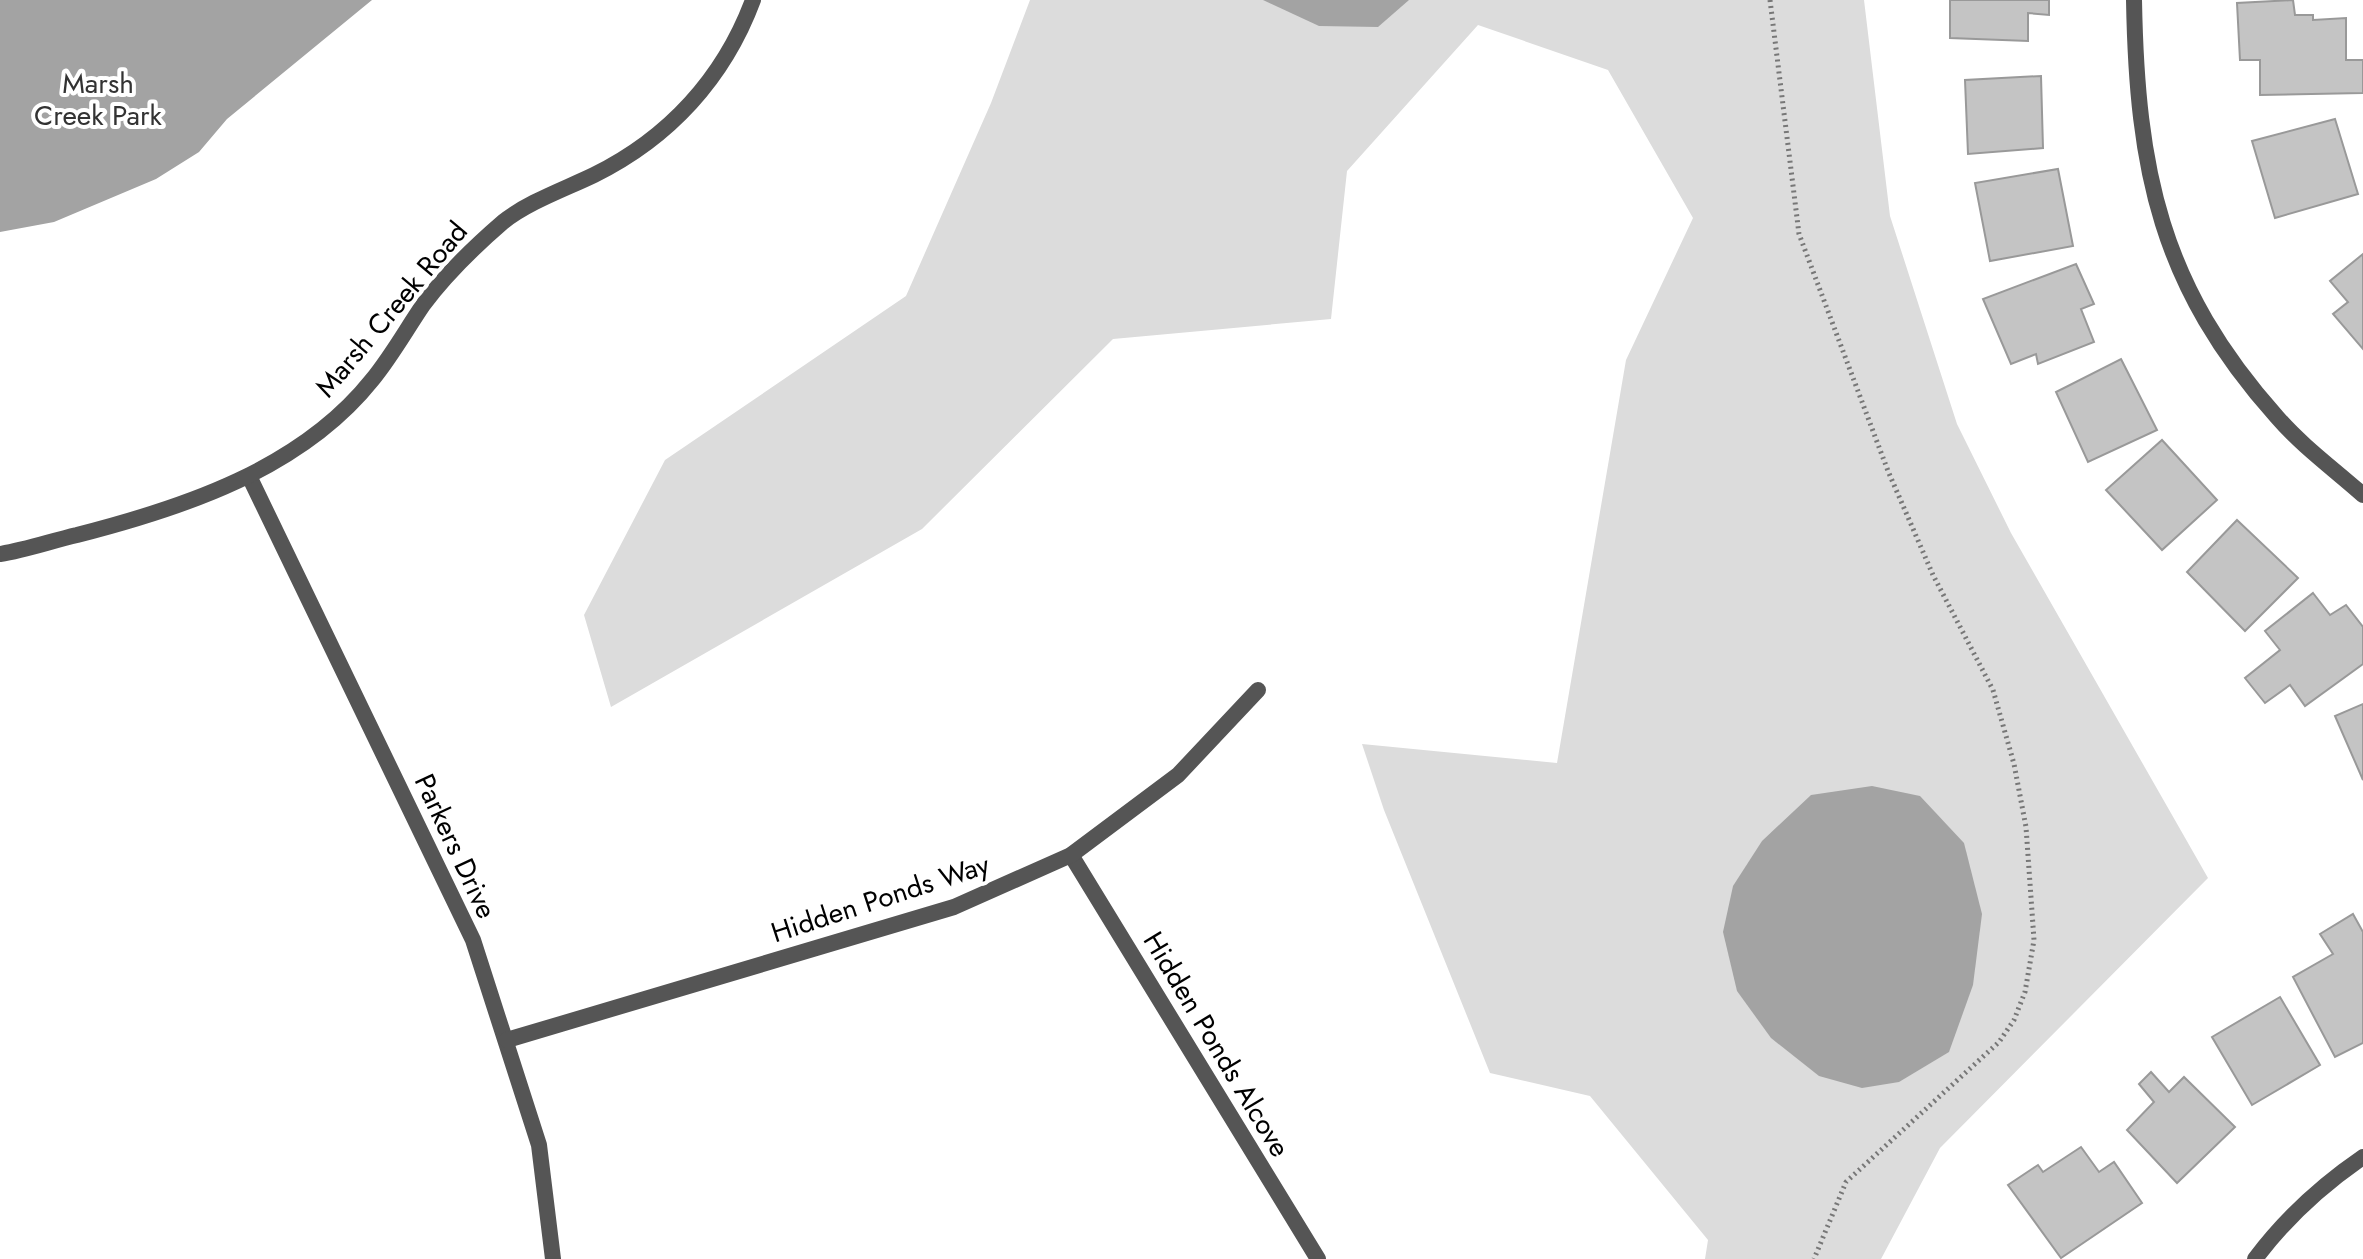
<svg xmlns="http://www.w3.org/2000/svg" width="2363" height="1259" viewBox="0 0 2363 1259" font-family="Jost,sans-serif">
<rect width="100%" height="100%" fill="#fff"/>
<polygon fill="#dcdcdc" points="1030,0 1864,0 1890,216 1957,424 2011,533 2208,878 1940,1148 1881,1259 1705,1259 1708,1240 1590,1096 1490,1073 1384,810 1362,744 1557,763 1626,360 1693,218 1608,70 1478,25 1347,171 1331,319 1113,339 922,529 611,707 584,615 665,460 906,296 991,103"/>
<g fill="#a3a3a3">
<polygon points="0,0 372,0 227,119 199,152 156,179 54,222 0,232"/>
<polygon points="1263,0 1409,0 1378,27 1319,26"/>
<polygon points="1872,786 1920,796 1964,843 1982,914 1973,985 1949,1052 1899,1082 1862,1088 1819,1076 1771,1038 1737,991 1723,932 1733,886 1762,841 1811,795"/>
</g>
<g fill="#c4c4c4" stroke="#999" stroke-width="2">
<polygon points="1950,0 2049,0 2049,15 2028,13 2028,41 1950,38"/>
<polygon points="2293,0 2295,15 2313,15 2313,20 2346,18 2346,60 2363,60 2363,93 2260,95 2260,60 2240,60 2237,3"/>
<polygon points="2041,76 2043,148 1968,154 1965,80"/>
<polygon points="2335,119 2358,194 2275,218 2252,141"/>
<polygon points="2058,169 2073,246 1990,261 1975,183"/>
<polygon points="2363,254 2363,349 2333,314 2348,302 2330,281"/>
<polygon points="2076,264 2094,304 2081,309 2094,342 2038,364 2036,354 2011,364 1983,299"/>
<polygon points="2121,359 2157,430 2088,462 2056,392"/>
<polygon points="2162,440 2217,500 2162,550 2106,490"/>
<polygon points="2237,520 2298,578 2245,631 2187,572"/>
<polygon points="2313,593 2330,615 2346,605 2363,627 2363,664 2305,706 2290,685 2265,703 2245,678 2280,650 2265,631"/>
<polygon points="2363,704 2363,780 2335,716"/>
<polygon points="2353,914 2363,932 2363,1043 2335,1057 2293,977 2333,954 2320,934"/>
<polygon points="2280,997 2320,1065 2252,1105 2212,1037"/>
<polygon points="2151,1072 2169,1092 2184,1077 2235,1127 2177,1183 2127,1130 2154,1102 2139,1084"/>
<polygon points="2081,1147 2099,1172 2114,1162 2142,1203 2061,1258 2008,1185 2038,1165 2043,1172"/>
</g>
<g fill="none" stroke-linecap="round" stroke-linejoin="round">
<polyline stroke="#777" stroke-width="5" stroke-dasharray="2 4" stroke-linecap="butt" points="1770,0 1799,234 1888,471 1933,575 1993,690 2014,764 2026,827 2034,940 2025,992 2014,1020 1999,1042 1846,1182 1814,1259"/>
<g stroke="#555" stroke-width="16">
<path d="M 2134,0 C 2137,170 2160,286 2277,417 C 2302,446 2335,470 2363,495"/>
<polyline points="249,476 473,940 539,1145 553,1259"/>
<path d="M 0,554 C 26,550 51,541 77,535 C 183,508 301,469 372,380 C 391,357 406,330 423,305 C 446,274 474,247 503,222 C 528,202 565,189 594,175 C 669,138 724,78 753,0"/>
<polyline points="1071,855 1318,1259"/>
<polyline points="507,1040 954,907 1071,855 1178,775 1258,690"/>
<path d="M 2255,1259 C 2285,1219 2322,1185 2363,1157"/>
</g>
</g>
<g text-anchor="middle" stroke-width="8" stroke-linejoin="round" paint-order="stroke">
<g font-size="28" fill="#333" stroke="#fff">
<text x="98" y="93">Marsh<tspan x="98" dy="32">Creek Park</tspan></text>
</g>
<g font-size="28" fill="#000" stroke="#fff">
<text transform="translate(391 309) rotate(-50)" y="10">Marsh Creek Road</text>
<text transform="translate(456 846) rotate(65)" y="10">Parkers Drive</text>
<text transform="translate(880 898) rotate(-18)" y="10">Hidden Ponds Way</text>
<text transform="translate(1217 1044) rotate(59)" y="10">Hidden Ponds Alcove</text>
</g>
</g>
</svg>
